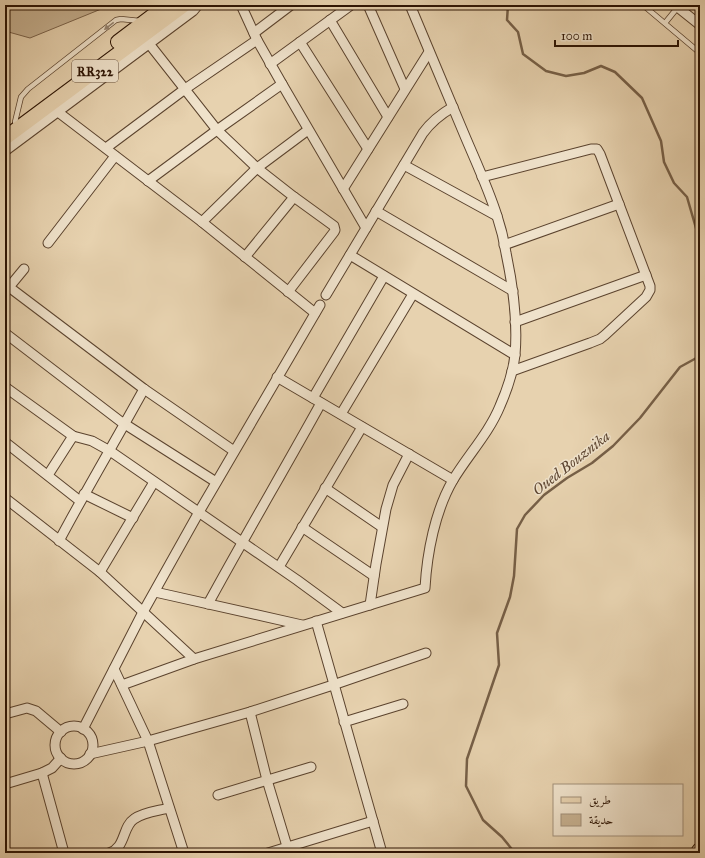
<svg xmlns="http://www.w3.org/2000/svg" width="705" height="858" viewBox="0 0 705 858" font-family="'IM FELL Great Primer',Amiri,serif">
<rect width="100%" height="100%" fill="#e7d2af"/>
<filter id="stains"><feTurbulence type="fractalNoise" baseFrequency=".005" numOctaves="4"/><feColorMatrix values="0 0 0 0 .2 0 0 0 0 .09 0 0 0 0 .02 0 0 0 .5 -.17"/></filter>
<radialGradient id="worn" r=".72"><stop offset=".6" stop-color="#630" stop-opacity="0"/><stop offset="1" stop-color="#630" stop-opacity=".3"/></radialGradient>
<polygon fill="#c7b292" stroke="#7a624a" points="5,5 111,5 30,38 5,31"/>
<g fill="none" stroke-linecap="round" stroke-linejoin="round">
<g stroke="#765f47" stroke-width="2.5">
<polyline points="508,5 507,20 518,32 523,54 546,71 566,76 584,73 601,66 615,72 642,98 661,141 664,162 674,183 687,197 700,242"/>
<polyline points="515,853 502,837 483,820 466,786 467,759 499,665 497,633 510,597 514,576 517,529 525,515 544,495 567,478 592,463 613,446 640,418 680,367 700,356"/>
</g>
<g stroke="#5b432e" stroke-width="6">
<g id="service">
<polyline points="643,5 700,53"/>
<polyline points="665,23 678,7"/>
<polyline points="15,122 21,97 28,89 116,20 121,19 140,21"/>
</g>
</g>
<g stroke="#5b432e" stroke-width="11">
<g id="minor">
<polyline points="241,5 257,40 282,84 366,228"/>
<polyline points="368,5 405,89"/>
<polyline points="675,5 700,25"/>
<polyline points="330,20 388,117"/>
<polyline points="254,33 291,5"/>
<polyline points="143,36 217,130 257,168 294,197 334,226 335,230 334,232 288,292"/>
<polyline points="300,42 368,149"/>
<polyline points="270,64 351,5"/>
<polyline points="50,104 58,112 202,222 315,313"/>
<polyline points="106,148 185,89 257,40"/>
<polyline points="5,151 193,11 198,5"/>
<polyline points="404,165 497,216"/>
<polyline points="482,177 591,149 597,149 600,154 650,286 650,290 646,297 605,335 600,339 590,343 512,371"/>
<polyline points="148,181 217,130 282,84"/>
<polyline points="343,189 429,52"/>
<polyline points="376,211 513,291"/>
<polyline points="202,222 257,168 308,130"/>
<polyline points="48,243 115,156"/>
<polyline points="504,245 619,204"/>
<polyline points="350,255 515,355"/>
<polyline points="245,257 294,197"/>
<polyline points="5,284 144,389 234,451"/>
<polyline points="5,292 24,269"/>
<path d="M 326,295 L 423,133 C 431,122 441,114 453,107"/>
<polyline points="515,322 646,275"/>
<polyline points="5,333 120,421 216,482"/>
<polyline points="277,377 453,480"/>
<polyline points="5,387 73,436 92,441 110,451 297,580 342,613"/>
<polyline points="313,398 384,276"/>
<polyline points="341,414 413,294"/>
<polyline points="5,442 80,501"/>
<polyline points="48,475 73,436"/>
<polyline points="325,488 382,527"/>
<polyline points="84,494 133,518"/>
<polyline points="5,498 100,572 194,659"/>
<polyline points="302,527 374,576"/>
<path d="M 59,541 C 86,490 116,440 144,389"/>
<polyline points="279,567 362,427"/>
<polyline points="100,572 154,482"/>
<polyline points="155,592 302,625"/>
<path d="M 208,604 C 245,536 284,470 321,403"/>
<polyline points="370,605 376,564 386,509 393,485 409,454"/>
<polyline points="316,621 382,853"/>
<polyline points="114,669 148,741 184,853"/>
<path d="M 122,685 L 194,659 L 425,588 C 427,553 435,511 453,480 C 468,455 489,433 500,406 C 507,390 513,373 515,355 C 518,321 513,286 506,253 C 504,240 501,228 497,216 C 488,187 474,158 462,129 C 445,88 427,46 410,5"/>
<polyline points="250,712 267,780 289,853"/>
<polyline points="5,714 27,708 36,711 61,732"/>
<polyline points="344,722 403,704"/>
<circle cx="74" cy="745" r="19"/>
<polyline points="83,729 143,612 199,512 320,305"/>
<polyline points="90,754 148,741 250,712 333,685 426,653"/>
<polyline points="42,773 52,768 61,758"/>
<polyline points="5,784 42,773 64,853"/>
<polyline points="218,795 311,767"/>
<path d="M 109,853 C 126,848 122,827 134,819 C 144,812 158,811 169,808"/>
<polyline points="268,853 373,821"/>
</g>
</g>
<g stroke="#2c1303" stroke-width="16">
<g id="primary">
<polyline points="118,42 167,5"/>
<polyline points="5,138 184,5"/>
</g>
</g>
<g stroke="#2c1303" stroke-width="18">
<polyline id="motorway" points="699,853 700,851"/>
</g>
<use href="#service" stroke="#efe2cb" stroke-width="4.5"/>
<use href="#minor" stroke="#efe2cb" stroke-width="9"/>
<use href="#primary" stroke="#e7d2af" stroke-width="14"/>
<use href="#motorway" stroke="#e7d2af" stroke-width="16"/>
</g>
<defs><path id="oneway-solid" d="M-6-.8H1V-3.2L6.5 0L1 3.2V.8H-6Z"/></defs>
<use fill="#978571" href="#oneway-solid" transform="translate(109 26) rotate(142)"/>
<g text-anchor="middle" stroke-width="3" stroke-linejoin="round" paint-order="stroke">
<rect fill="#efe2cb" stroke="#66513f" stroke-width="1" x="72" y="60" width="46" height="22" rx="3"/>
<g font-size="13" font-weight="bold" fill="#2c1303">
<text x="95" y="76">RR322</text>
</g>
<g font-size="15" font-style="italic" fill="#5d4531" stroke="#efe2cb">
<text transform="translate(571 463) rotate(-38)" y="5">Oued Bouznika</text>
</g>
</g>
<rect width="705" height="858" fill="none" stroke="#e7d2af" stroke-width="20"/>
<rect x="6" y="6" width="693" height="846" fill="none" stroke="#2c1303" stroke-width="2"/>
<rect x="10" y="10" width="685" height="838" fill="none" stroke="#2c1303"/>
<rect x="553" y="784" width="130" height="52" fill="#efe2cb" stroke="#a18f7b"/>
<rect x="561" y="797" width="20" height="6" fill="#e7d2af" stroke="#a18f7b"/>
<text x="589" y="804" font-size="12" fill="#2c1303">طريق</text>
<rect x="561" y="814" width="20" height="12" fill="#c7b292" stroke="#a18f7b"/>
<text x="589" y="824" font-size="12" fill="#2c1303">حديقة</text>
<path d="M555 40v6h123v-6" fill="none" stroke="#2c1303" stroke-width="2"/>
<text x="561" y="40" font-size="12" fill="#2c1303" stroke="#efe2cb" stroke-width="3" paint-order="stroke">100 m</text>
<rect width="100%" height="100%" filter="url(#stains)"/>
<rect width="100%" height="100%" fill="url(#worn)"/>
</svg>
